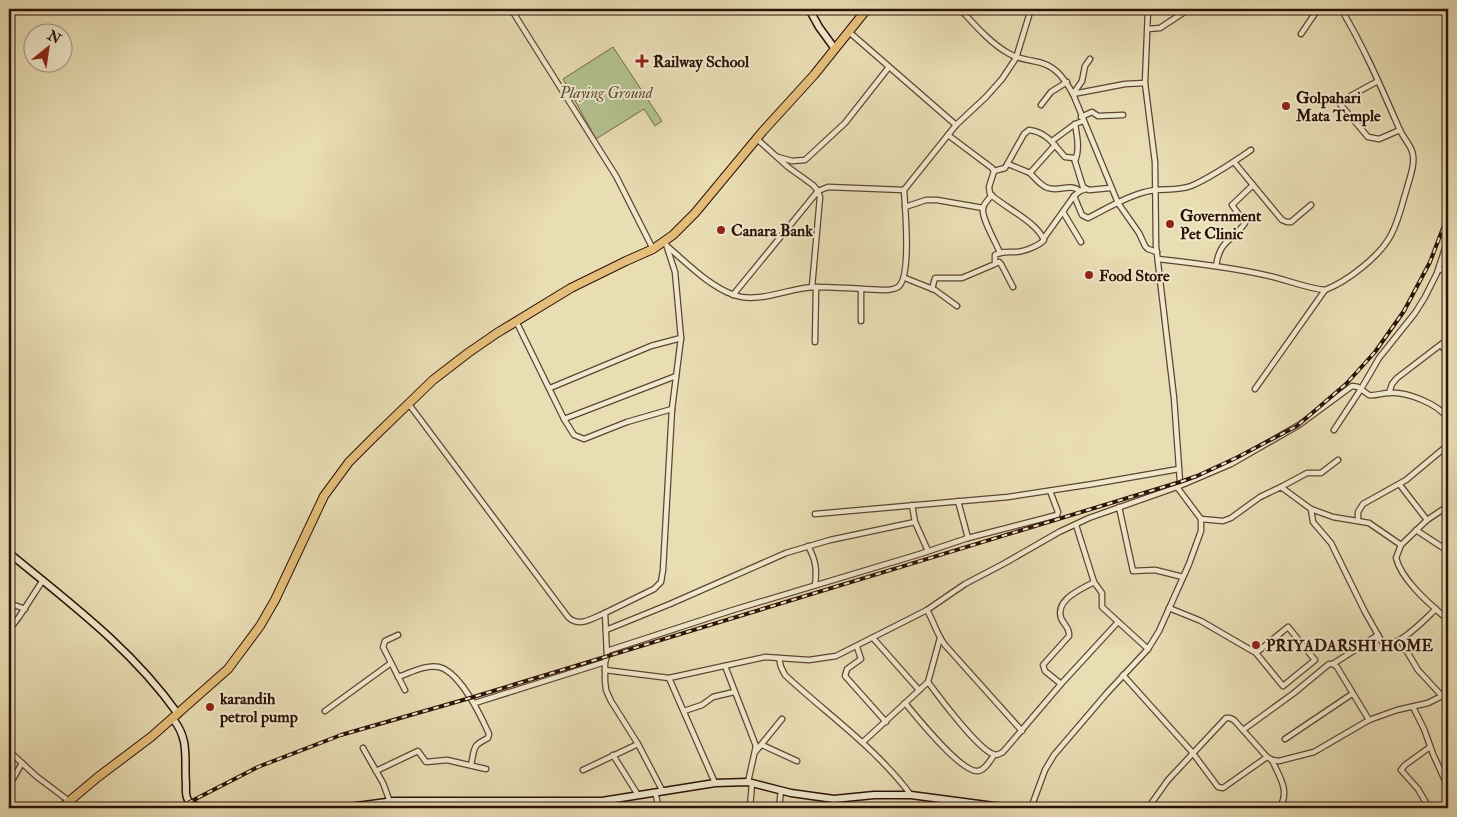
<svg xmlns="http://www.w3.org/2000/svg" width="1457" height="817" viewBox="0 0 1457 817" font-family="'IM FELL Double Pica',serif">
<rect width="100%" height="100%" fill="#e9ddb4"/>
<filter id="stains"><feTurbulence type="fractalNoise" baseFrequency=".004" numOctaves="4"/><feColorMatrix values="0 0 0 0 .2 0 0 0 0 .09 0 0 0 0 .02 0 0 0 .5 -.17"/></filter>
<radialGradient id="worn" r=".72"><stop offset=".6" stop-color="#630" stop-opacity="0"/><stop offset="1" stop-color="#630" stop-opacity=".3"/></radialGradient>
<polygon fill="#b3c290" stroke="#706a4b" points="613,47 662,121 655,126 644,109 596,139 563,79"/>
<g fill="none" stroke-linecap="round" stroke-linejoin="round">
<g stroke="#5c4532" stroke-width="7">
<g id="street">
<polyline points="511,9 616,176 653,249"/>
<path d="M 960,9 C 974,24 990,43 1008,53 C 1016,58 1024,59 1033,61 C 1054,64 1063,76 1073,94 L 1118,203 L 1139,233 L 1145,246 L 1148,249 L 1157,252"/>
<polyline points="1148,29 1160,28 1189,9"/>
<polyline points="848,31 956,125"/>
<polyline points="1301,34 1318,9"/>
<polyline points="1378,81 1343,100 1340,104 1368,137 1379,139 1400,130"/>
<polyline points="1073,94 1125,84 1145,83"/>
<polyline points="1073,94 1082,81 1085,66 1090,59"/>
<polyline points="1041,105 1051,92 1067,82"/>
<polyline points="1081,117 1092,112 1098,116 1123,115"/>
<path d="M 1075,124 C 1077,136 1080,149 1075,161"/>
<polyline points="757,139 788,167 813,185 818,191 820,197 812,287"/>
<polyline points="1052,141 1075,124 1083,121"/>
<polyline points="778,157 792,161 805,160 845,123 889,67"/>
<polyline points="1234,162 1282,220 1287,222 1291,222 1311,205"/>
<polyline points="1008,164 1030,173 1055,145"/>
<path d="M 994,171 L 1005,168 L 1024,134 L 1029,130 C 1047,132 1054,145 1065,157 L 1074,158 L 1083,187 L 1089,190 L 1110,188"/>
<path d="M 1030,173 C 1035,178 1041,186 1048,188 C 1059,192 1070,183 1080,191"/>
<path d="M 992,195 C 989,199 984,203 983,208 C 981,218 996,242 1000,253"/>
<path d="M 1074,196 L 1082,215 L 1088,218 C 1106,209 1125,197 1145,192 C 1160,187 1175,192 1191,186 C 1212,177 1232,163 1251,150"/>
<polyline points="905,207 926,200 937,200 983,208"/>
<polyline points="1063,212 1081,242"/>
<polyline points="1044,238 1074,196 1080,191 1086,189"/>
<path d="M 668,247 C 688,264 709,286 734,295 C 759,304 788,288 814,287 C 837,287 860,289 883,290 C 888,290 894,290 898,287 C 912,277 905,208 904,190 L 956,125 L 986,97 L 1002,79 L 1016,58 L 1031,9"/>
<path d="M 1158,259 C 1194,263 1230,267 1265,275 C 1285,279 1305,288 1325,290"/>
<polyline points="996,263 999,262 1001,264 1013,287"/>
<path d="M 1216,266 C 1220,239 1232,242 1245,223 L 1232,205 L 1253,185"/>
<polyline points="1439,269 1448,272"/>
<polyline points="905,278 935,290 957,306"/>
<polyline points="861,289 861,321"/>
<path d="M 932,289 L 935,278 L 962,278 L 995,264 L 995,255 C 1002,251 1007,252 1015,252 C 1023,252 1039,246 1044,240 C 1036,221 1005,208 990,194 L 989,187 L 994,171 L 992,168 L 948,135"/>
<polyline points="733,295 818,191 828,187 904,190"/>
<polyline points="516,321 564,419 574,435 584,439 627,422 672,409"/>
<polyline points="815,342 816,287"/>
<polyline points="1441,345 1448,354"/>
<polyline points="550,388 651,346 681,338"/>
<path d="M 1255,389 L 1325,290 C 1348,281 1380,256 1391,235 C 1399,220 1402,204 1407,188 C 1410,177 1416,162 1412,151 C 1409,143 1402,136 1399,128 C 1381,87 1364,47 1341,9"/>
<polyline points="1389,393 1392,384 1397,378 1448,339"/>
<path d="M 408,403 L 568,617 C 579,628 593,618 605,613"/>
<polyline points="564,419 676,376"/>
<polyline points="1334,430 1361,389 1379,358 1415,313 1425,297 1437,273 1448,239"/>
<polyline points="1400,485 1427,520"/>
<polyline points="1281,487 1307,473 1321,473 1338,460"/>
<polyline points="958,501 968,538"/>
<polyline points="912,505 915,522 928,551"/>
<polyline points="1119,507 1133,571 1155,570 1183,577"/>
<path d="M 1311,509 L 1313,522 L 1331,543 L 1365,612 L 1382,642 C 1396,651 1426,618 1436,609"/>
<polyline points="815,514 1008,497 1093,484 1179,469"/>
<polyline points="1201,519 1223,521 1231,518 1260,497 1281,487 1311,509 1333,517 1369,523 1401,545 1427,520 1448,506"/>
<polyline points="1358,520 1358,512 1363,504 1406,480 1448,445"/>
<polyline points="1076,525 1094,582 1102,593 1102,607 1148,649"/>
<polyline points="1416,530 1448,551"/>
<path d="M 1401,545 L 1396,558 C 1402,581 1431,605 1448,620"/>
<path d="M 808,546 C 816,560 817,570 815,585"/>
<polyline points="9,603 25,609"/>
<polyline points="1169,608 1201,621 1256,653 1288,627 1315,660 1283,686 1256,653"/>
<path d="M 927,610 C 934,622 937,635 945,645 L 1022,731"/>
<polyline points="9,630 19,617 43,580"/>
<polyline points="606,630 670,604 786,553 830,540 915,522"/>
<polyline points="398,635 385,641 383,647 405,690"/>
<polyline points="873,638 919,690"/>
<polyline points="857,647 861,659 847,669 845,676 886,722"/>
<polyline points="607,651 733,610 920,554 968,538 1057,515 1058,512 1050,491"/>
<path d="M 779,658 L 781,667 L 785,675 C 828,715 875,747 911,795"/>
<polyline points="1333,664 1378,635"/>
<polyline points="725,666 756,746 748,782"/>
<path d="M 605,670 L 669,678 L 765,657 L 809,660 L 836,656 L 927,610 L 965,584 L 1005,563 L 1059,532 L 1089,518 L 1177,487 L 1231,464 L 1299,425 L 1352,386 L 1358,387 L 1369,395 C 1376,396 1382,393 1388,393 C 1406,391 1439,404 1448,419"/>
<polyline points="1123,675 1192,752 1218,787 1223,788 1267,757"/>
<path d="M 398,677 C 410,673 426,664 439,667 C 460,672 481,716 489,734 L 488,738 C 472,746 475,747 471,765"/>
<polyline points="669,678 715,783"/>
<path d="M 928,682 C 939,697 978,749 993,754 C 997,756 999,754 1003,752 L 1061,684 L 1118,622"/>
<path d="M 1061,684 L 1045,671 L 1043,665 L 1069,636 C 1070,628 1064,625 1061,618 C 1055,599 1082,589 1094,582"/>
<polyline points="1448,691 1442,696 1448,701"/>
<polyline points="475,703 605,662"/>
<path d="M 905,703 C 916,716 961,773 978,771 C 985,770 990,761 994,755"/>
<polyline points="1413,707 1424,729 1433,754 1448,787"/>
<polyline points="325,711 391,663"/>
<polyline points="684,711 702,705 713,697 734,692"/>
<polyline points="1243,730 1294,693 1329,664 1333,664 1337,667 1369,720"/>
<polyline points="1285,739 1352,694"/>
<polyline points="863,742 928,682 940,638"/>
<polyline points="762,745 797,761"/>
<polyline points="363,748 383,783 390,802"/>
<polyline points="9,751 36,776 69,801"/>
<polyline points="756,751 782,719"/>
<polyline points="613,755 638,795"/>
<path d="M 1272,760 C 1279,776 1291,792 1279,808"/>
<polyline points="583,770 638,744"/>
<polyline points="376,771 418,751 426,762 447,760 486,769"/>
<polyline points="9,786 22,763"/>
<polyline points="662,790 638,744 611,701 606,690 605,681 605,662 607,656 605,613 654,589 661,582 663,570 672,409 681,338 675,272 665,241"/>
<polyline points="655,792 659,808"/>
<polyline points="750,808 752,783"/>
<polyline points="779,808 781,790"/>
<polyline points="1031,808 1045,770 1054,755 1107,693 1148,649 1159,631 1189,564 1201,531 1201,519 1177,487 1180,482 1174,398 1156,246 1155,162 1145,83 1148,9"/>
<polyline points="1148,808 1168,780 1226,718 1230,718 1234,720 1267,757 1272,760 1279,761 1314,752 1369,720 1397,710 1428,703 1442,696 1418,670 1400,640"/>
<polyline points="1429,808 1418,789 1401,770 1405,765 1430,747"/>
</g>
</g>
<g stroke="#2d1206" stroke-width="9">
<g id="secondary">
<polyline points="809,9 819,27 835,49"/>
<path d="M 9,553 C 70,603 132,649 178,714"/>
<path d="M 173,719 C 190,740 184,759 186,784 C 186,789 185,795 188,800 C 192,806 199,807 205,808"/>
<polyline points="342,808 394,801 602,801 715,783 748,782 791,793 834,799 874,795 911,795 994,806 1023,808"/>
</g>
</g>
<g stroke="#2d1206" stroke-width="10">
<polyline id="primary" points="61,808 98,777 151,737 228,669 260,626 275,600 324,496 349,462 374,437 433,380 468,353 497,333 571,288 626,261 653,249 673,235 695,213 763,131 814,75 867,9"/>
</g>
<use href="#street" stroke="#f1e9ce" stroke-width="4.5"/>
<use href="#secondary" stroke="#f1e9ce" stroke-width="6"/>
<use href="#primary" stroke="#e4be7a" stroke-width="8"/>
<g stroke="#2d1206" stroke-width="4">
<polyline id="rail" points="178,808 258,767 341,735 470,698 1180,482 1197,476 1236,458 1297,426 1346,384 1375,352 1404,311 1430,262 1448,215"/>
</g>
<use href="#rail" stroke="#f1e9ce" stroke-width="2" stroke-dasharray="5.5" stroke-linecap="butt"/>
</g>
<g fill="#8f2418" stroke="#f1e9ce" stroke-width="2">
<path d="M639.5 53.5h5v5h5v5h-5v5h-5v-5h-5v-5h5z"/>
<circle cx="1286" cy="106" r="5"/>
<circle cx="1170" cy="224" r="5"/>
<circle cx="721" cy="230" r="5"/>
<circle cx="1089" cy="275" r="5"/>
<circle cx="1256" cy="645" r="5"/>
<circle cx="210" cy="707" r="5"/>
</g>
<g text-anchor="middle" stroke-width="4" stroke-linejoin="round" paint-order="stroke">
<g font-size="16" font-weight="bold" fill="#2d1206" stroke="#f1e9ce" text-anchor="start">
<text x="653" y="67">Railway School</text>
<text x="1296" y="103">Golpahari<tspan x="1296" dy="18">Mata Temple</tspan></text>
<text x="1180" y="221">Government<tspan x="1180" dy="18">Pet Clinic</tspan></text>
<text x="731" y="236">Canara Bank</text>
<text x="1099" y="281">Food Store</text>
<text x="1266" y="651">PRIYADARSHI HOME</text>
<text x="220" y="704">karandih<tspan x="220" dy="18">petrol pump</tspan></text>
</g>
<g font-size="16" font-style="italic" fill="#5c5036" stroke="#f1e9ce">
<text x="606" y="98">Playing Ground</text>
</g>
</g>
<rect width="1457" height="817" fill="none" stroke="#e9ddb4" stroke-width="30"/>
<rect x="10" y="10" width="1437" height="797" fill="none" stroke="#2d1206" stroke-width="2.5"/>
<rect x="15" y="15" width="1427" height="787" fill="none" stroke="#2d1206"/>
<g transform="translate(48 48) rotate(30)"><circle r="24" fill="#f1e9ce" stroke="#a3937e"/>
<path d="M0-4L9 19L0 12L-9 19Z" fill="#8f2418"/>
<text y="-8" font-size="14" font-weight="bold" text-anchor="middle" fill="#2d1206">N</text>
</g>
<rect width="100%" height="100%" filter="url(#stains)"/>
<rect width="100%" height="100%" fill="url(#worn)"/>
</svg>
